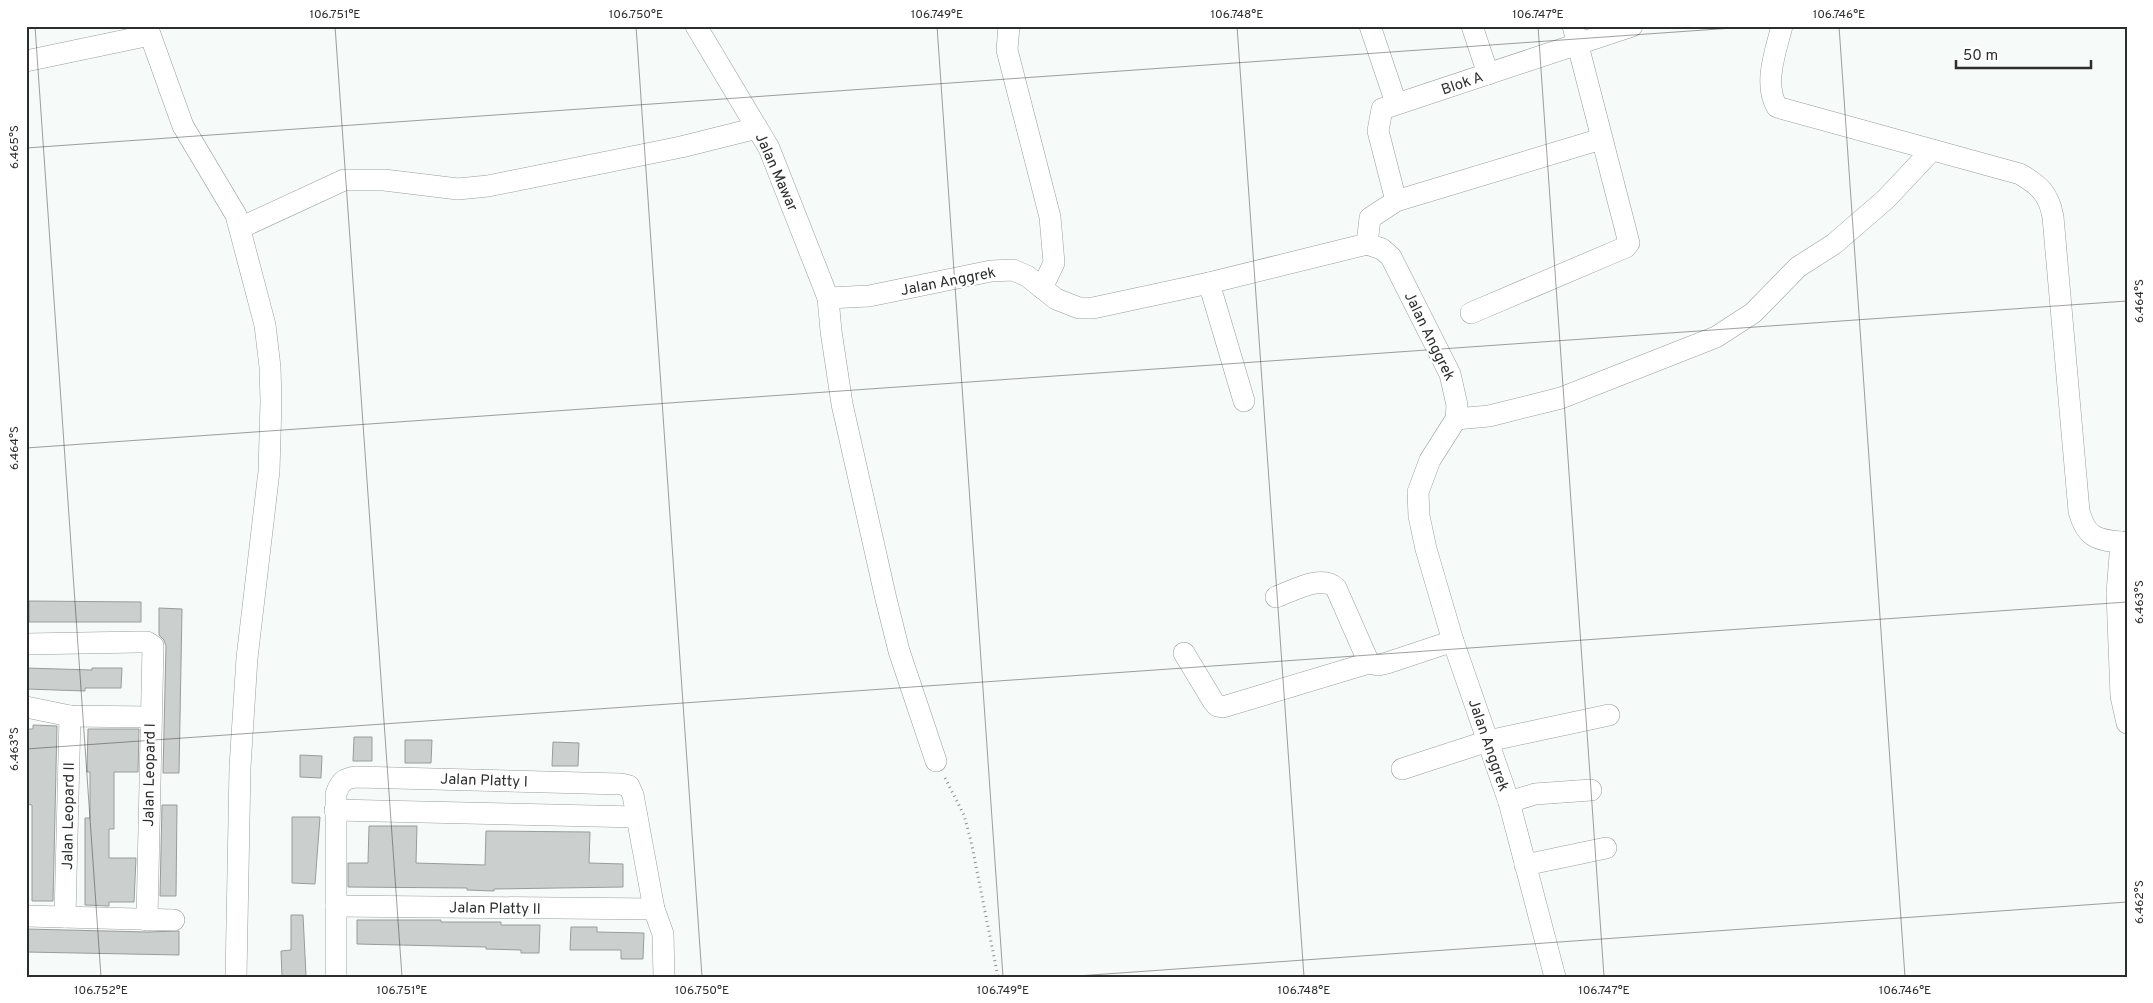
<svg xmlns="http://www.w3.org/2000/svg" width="2153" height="1003" viewBox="0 0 2153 1003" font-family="Overpass,sans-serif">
<rect width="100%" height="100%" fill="#f6faf8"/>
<g fill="#cbcfcd" stroke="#989c9a">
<polygon points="29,601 141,602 141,622 29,622"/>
<polygon points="159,608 182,609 179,773 163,773 166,646 164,640 159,635"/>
<polygon points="26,668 92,670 92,668 122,668 121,688 85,688 85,691 26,689"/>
<polygon points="33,725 57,726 53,901 32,901 32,805 26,804 26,729 33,729"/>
<polygon points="88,729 139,729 138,772 114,772 114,829 109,829 109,858 136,858 134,902 109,902 109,906 85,905 85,818 90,818 90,772 87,772"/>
<polygon points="354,737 372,737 372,761 353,761"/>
<polygon points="405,740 432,740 431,763 405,763"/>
<polygon points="553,742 579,743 578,766 552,766"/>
<polygon points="300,755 322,756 321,778 300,777"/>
<polygon points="162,805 177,805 176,896 160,896"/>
<polygon points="292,817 320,817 315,884 292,883"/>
<polygon points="369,826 417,826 416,863 485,865 486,831 590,832 589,863 623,864 623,887 494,889 494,891 467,890 467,888 348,887 348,863 368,863"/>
<polygon points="291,915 303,915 306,976 282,977 281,951 291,950"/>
<polygon points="357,920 441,920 441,922 501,922 501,925 540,925 539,953 521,953 521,950 486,949 486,947 357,944"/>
<polygon points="571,927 597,927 597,932 644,933 643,959 621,959 621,950 570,950"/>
<polygon points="26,929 147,932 179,931 179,955 26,952"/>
</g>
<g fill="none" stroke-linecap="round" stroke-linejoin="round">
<g stroke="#9b9e9d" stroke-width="22">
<g id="minor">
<polyline points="147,26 183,126 236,215 265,325 270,367 271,402 269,471 247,658 240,767 236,977"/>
<polyline points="696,26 769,148 828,298 831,331 842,404 886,599 899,651 936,761"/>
<polyline points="1009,26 1007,50 1050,217 1054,263 1042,288"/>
<polyline points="1370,26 1396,103"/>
<polyline points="1472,26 1488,74"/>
<path d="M 1782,26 C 1776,50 1763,84 1777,107 L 2020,174 C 2039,185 2049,194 2053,217 L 2079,511 C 2086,537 2096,540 2121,542"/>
<polyline points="26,61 150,35"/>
<polyline points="1396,201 1378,131 1382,109 1632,26"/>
<polyline points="240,228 344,180 384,180 458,189 488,186 681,147 757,128"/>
<polyline points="1367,244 1370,218 1396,201 1601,139"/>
<polyline points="1209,283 1244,401"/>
<polyline points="828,298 869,296 991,271 1013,270 1027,276 1056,299 1079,308 1093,308 1209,283 1367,244 1382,249 1391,257 1450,374 1457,405 1456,419 1430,460 1418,492 1419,516 1426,549 1453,641 1509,802 1555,977"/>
<polyline points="1471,313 1626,247 1629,243 1573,26"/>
<polyline points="1456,419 1489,416 1561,398 1716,337 1753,313 1798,267 1834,244 1886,199 1932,150"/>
<polyline points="2127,543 2121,542 2117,593 2121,696 2127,723"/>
<path d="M 1276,597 C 1293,591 1321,574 1336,588 L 1369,663 L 1378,665 L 1387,663 L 1453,641"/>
<polyline points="26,644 138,642 147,642 153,646 147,920"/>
<polyline points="1184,653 1213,701 1217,706 1223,707 1369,663"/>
<polyline points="26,707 70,716 150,717"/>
<polyline points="1402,769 1488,741 1609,715"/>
<polyline points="1509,802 1535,794 1591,790"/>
<polyline points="335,810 637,817"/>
<polyline points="1525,865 1606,848"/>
<polyline points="336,906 654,909"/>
<polyline points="26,916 174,920"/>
<polyline points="65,917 70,716"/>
<path d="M 336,977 L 336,794 C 340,782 344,778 357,777 L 621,784 L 629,786 L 633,795 L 654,909 L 663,934 L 664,977"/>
</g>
</g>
<polyline stroke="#8d908f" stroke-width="3" stroke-dasharray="1 4" stroke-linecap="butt" points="945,778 964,815 971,841 998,977"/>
<use href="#minor" stroke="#fff" stroke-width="21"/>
</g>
<path fill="none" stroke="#2c2e2d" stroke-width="1" stroke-opacity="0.45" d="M 35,26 L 101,977M 335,26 L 402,977M 636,26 L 702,977M 937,26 L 1003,977M 1237,26 L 1304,977M 1538,26 L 1604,977M 1839,26 L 1905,977M 26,148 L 1761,26M 26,448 L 2127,301M 26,749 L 2127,602M 1063,977 L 2127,902"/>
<g text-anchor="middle" stroke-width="4.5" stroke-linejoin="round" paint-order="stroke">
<g font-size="15" fill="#2c2e2d" stroke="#fff">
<text transform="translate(1462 83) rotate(-19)" y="5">Blok A</text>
<text transform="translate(777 172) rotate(66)" y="5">Jalan Mawar</text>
<text transform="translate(948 281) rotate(-11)" y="5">Jalan Anggrek</text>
<text transform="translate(1430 336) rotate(64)" y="5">Jalan Anggrek</text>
<text transform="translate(1489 745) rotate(71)" y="5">Jalan Anggrek</text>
<text transform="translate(149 775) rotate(-89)" y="5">Jalan Leopard I</text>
<text transform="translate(484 780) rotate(2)" y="5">Jalan Platty I</text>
<text transform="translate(68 816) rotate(-89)" y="5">Jalan Leopard II</text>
<text transform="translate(495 908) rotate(1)" y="5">Jalan Platty II</text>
</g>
</g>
<rect width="2153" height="1003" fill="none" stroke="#ffffff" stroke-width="55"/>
<path d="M1956 60v8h135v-8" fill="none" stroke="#2c2e2d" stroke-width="2.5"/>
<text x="1963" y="60" font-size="15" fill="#2c2e2d" stroke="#ffffff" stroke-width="4" paint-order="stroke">50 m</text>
<rect x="28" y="28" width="2098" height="948" fill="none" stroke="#2c2e2d" stroke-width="2"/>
<g font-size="12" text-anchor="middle" fill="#2c2e2d">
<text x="335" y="18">106.751°E</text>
<text x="636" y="18">106.750°E</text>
<text x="937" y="18">106.749°E</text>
<text x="1237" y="18">106.748°E</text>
<text x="1538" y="18">106.747°E</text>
<text x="1839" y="18">106.746°E</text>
<text transform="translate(14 147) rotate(-90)" y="4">6.465°S</text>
<text transform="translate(2139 301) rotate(-90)" y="4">6.464°S</text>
<text transform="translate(14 448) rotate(-90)" y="4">6.464°S</text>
<text transform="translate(2139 602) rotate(-90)" y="4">6.463°S</text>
<text transform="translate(14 749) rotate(-90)" y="4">6.463°S</text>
<text transform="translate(2139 902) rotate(-90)" y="4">6.462°S</text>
<text x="101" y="994">106.752°E</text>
<text x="402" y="994">106.751°E</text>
<text x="702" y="994">106.750°E</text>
<text x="1003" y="994">106.749°E</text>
<text x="1304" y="994">106.748°E</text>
<text x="1604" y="994">106.747°E</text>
<text x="1905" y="994">106.746°E</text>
</g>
</svg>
